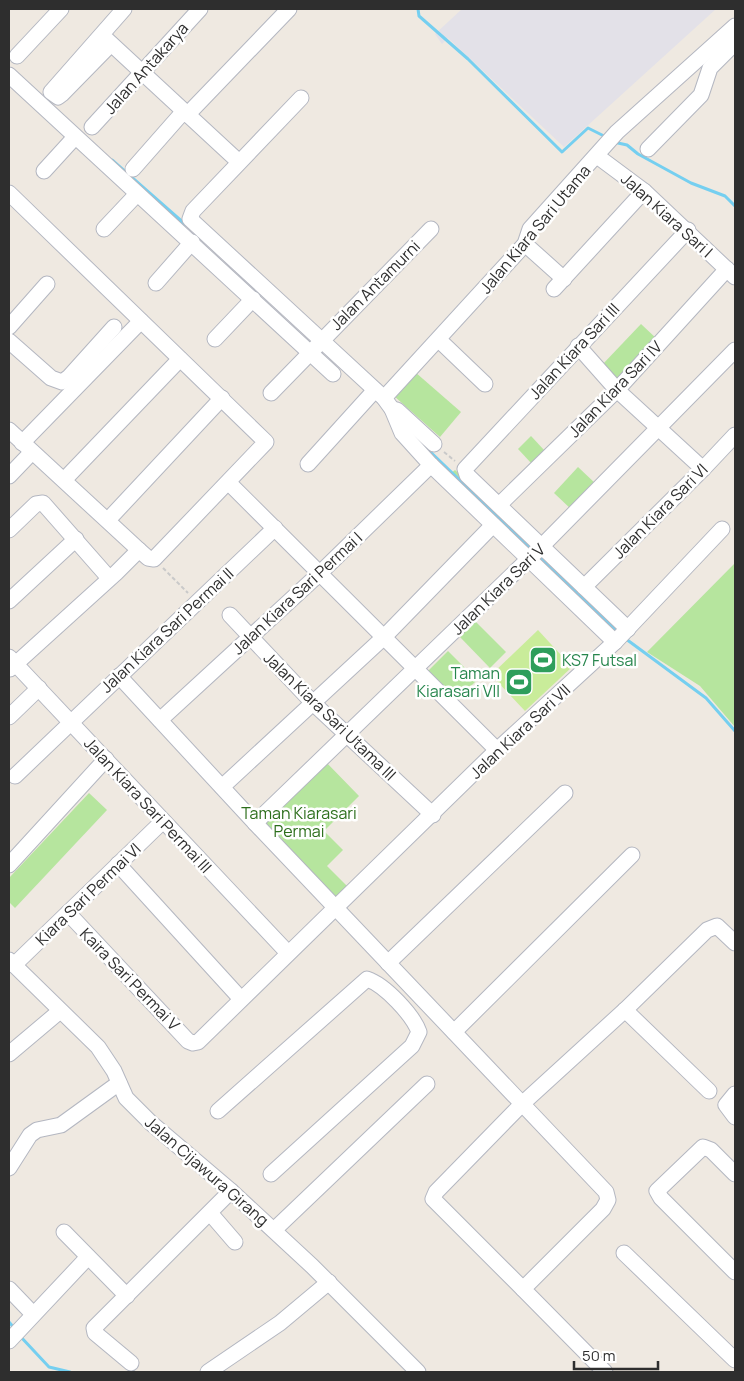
<svg xmlns="http://www.w3.org/2000/svg" width="744" height="1381" viewBox="0 0 744 1381" font-family="Manrope,sans-serif">
<rect width="100%" height="100%" fill="#efe9e1"/>
<polygon fill="#e3e1e8" points="462,9 716,9 564,147 448,38 442,44 435,34"/>
<g fill="#b6e59e">
<polygon points="641,324 658,340 620,381 602,365"/>
<polygon points="415,372 461,412 440,437 394,396"/>
<polygon points="531,436 545,451 532,464 518,449"/>
<polygon points="578,467 597,485 572,510 554,493"/>
<polygon points="455,470 534,546 530,551 450,474"/>
<polygon points="735,563 735,727 700,686 647,652"/>
<polygon points="560,566 623,625 610,637 549,578"/>
<polygon points="474,620 506,652 490,668 458,635"/>
<polygon points="448,651 477,680 457,700 428,671"/>
<polygon points="324,760 359,796 324,831 343,850 327,866 348,887 336,899 261,822"/>
<polygon points="89,793 107,810 15,908 9,902 9,878"/>
</g>
<polygon fill="#c9ec9a" points="538,630 572,667 525,711 491,675"/>
<g fill="none" stroke-linecap="round" stroke-linejoin="round">
<g stroke="#75cff0" stroke-width="3">
<polyline points="418,9 419,16 468,59 562,152 588,128 604,136"/>
<polyline points="618,143 627,145 638,154 691,183 725,196 735,206"/>
<polyline points="112,160 186,225"/>
<polyline points="416,438 532,550"/>
<polyline points="538,556 619,633"/>
<polyline points="626,639 706,698 735,731"/>
<polyline points="9,1322 15,1329"/>
<polyline points="20,1336 49,1367 70,1372"/>
</g>
<g stroke="#b4b7c1" stroke-width="17">
<g id="minor">
<polyline points="105,38 239,162"/>
<polyline points="111,44 62,94 58,97 51,92 124,9"/>
<polyline points="17,56 61,9"/>
<polyline points="9,75 333,374"/>
<polyline points="301,98 193,211 190,219 384,398 392,409 402,433 431,465 615,642"/>
<polyline points="187,115 289,9"/>
<polyline points="92,127 200,9"/>
<polyline points="648,149 701,95 710,68 735,43"/>
<polyline points="597,156 644,191 735,277"/>
<polyline points="133,169 184,111"/>
<polyline points="44,171 75,137"/>
<polyline points="9,193 266,442 154,559 148,558 139,550 9,430"/>
<polyline points="104,229 137,194"/>
<polyline points="525,244 564,279"/>
<polyline points="156,283 192,242"/>
<polyline points="554,289 644,191"/>
<polyline points="9,327 47,284"/>
<polyline points="215,339 253,299"/>
<polyline points="439,340 485,384"/>
<polyline points="9,341 51,378 62,382 69,377 114,327"/>
<polyline points="578,346 617,390 703,469"/>
<polyline points="271,393 431,229"/>
<polyline points="384,398 525,244 530,229 617,132 735,26"/>
<polyline points="392,409 397,410 434,444"/>
<polyline points="22,443 141,321"/>
<polyline points="308,464 375,390"/>
<polyline points="9,476 32,452"/>
<polyline points="64,480 180,359"/>
<polyline points="229,483 497,750"/>
<polyline points="499,505 617,390 727,269"/>
<polyline points="108,520 222,398"/>
<polyline points="9,530 36,504 43,503 109,578"/>
<polyline points="584,587 703,469 735,435"/>
<polyline points="9,601 76,539"/>
<polyline points="230,615 313,703 433,815"/>
<polyline points="628,629 467,475 465,469 688,230"/>
<polyline points="9,657 288,953"/>
<polyline points="10,669 116,573 139,550"/>
<polyline points="119,676 255,823 606,1192 608,1200 603,1209 523,1289 605,1372"/>
<polyline points="9,717 39,688"/>
<polyline points="160,720 319,574 431,465"/>
<polyline points="15,776 275,528"/>
<polyline points="222,787 383,638 493,525"/>
<polyline points="255,823 540,548 735,350"/>
<polyline points="118,864 241,999"/>
<polyline points="9,865 106,759"/>
<polyline points="68,913 188,1041 193,1043 198,1042 497,750 615,642 722,529"/>
<polyline points="9,960 98,1047 114,1071 126,1098 151,1123 231,1191 312,1266 418,1372"/>
<polyline points="388,963 565,793"/>
<polyline points="14,965 162,822"/>
<polyline points="625,1010 709,1091"/>
<polyline points="454,1032 632,855"/>
<polyline points="9,1054 60,1011"/>
<polyline points="735,1094 726,1105 735,1117"/>
<path d="M 218,1111 L 367,979 C 385,985 413,1015 419,1032 L 412,1046 L 271,1174"/>
<polyline points="9,1168 30,1135 37,1130 61,1125 119,1083"/>
<polyline points="735,1174 711,1150 703,1147 657,1191 661,1198 735,1272"/>
<polyline points="210,1213 235,1242"/>
<polyline points="274,1230 427,1084"/>
<polyline points="64,1232 127,1296"/>
<polyline points="624,1253 735,1360"/>
<polyline points="9,1289 33,1314"/>
<polyline points="523,1289 433,1199 436,1192 522,1104 625,1010 707,930 717,926 735,943"/>
<polyline points="9,1341 88,1257"/>
<polyline points="131,1363 95,1333 94,1328 231,1191"/>
<polyline points="208,1372 280,1323 329,1282"/>
</g>
</g>
<g stroke="#c9c9c9" stroke-width="2" stroke-dasharray="4 2.5" stroke-linecap="butt">
<polyline points="444,452 455,461"/>
<polyline points="163,568 188,593"/>
</g>
<use href="#minor" stroke="#fff" stroke-width="15"/>
</g>
<defs>
<g id="stadium-square" transform="scale(1.4375)"><rect x="-9" y="-9" width="18" height="18" rx="4" fill="#2e9e5b" stroke="#fff"/><path d="M0-5a6.5 5 0 1 0 0 10a6.5 5 0 1 0 0-10ZM-3.5-1.8h7v3.6h-7Z" fill="#fff"/></g>
</defs>
<g fill-rule="evenodd">
<use href="#stadium-square" x="543" y="660"/>
<use href="#stadium-square" x="519" y="682"/>
</g>
<g text-anchor="middle" stroke-width="5" stroke-linejoin="round" paint-order="stroke">
<g font-size="16" fill="#2e2e2e" stroke="#fff">
<text transform="translate(146 68) rotate(-48)" y="6">Jalan Antakarya</text>
<text transform="translate(667 215) rotate(42)" y="6">Jalan Kiara Sari I</text>
<text transform="translate(535 229) rotate(-50)" y="6">Jalan Kiara Sari Utama</text>
<text transform="translate(375 285) rotate(-45)" y="6">Jalan Antamurni</text>
<text transform="translate(574 351) rotate(-47)" y="6">Jalan Kiara Sari III</text>
<text transform="translate(615 389) rotate(-46)" y="6">Jalan Kiara Sari IV</text>
<text transform="translate(660 511) rotate(-45)" y="6">Jalan Kiara Sari VI</text>
<text transform="translate(498 589) rotate(-44)" y="6">Jalan Kiara Sari V</text>
<text transform="translate(297 593) rotate(-43)" y="6">Jalan Kiara Sari Permai I</text>
<text transform="translate(167 630) rotate(-43)" y="6">Jalan Kiara Sari Permai II</text>
<text transform="translate(330 716) rotate(44)" y="6">Jalan Kiara Sari Utama III</text>
<text transform="translate(520 731) rotate(-43)" y="6">Jalan Kiara Sari VII</text>
<text transform="translate(148 805) rotate(47)" y="6">Jalan Kiara Sari Permai III</text>
<text transform="translate(88 894) rotate(-44)" y="6">Kiara Sari Permai VI</text>
<text transform="translate(130 979) rotate(46)" y="6">Kaira Sari Permai V</text>
<text transform="translate(207 1171) rotate(41)" y="6">Jalan Cijawura Girang</text>
</g>
<g font-size="16" fill="#27864d" stroke="#fff" text-anchor="start">
<text x="562" y="666">KS7 Futsal</text>
<text x="500" y="679" text-anchor="end">Taman<tspan x="500" dy="18">Kiarasari VII</tspan></text>
</g>
<g font-size="16" fill="#2c6e1b" stroke="#fff">
<text x="299" y="819">Taman Kiarasari<tspan x="299" dy="18">Permai</tspan></text>
</g>
</g>
<rect width="744" height="1381" fill="none" stroke="#2e2e2e" stroke-width="20"/>
<path d="M574 1361v8h84v-8" fill="none" stroke="#2e2e2e" stroke-width="2.5"/>
<text x="582" y="1361" font-size="15" fill="#2e2e2e" stroke="#ffffff" stroke-width="4" paint-order="stroke">50 m</text>
</svg>
